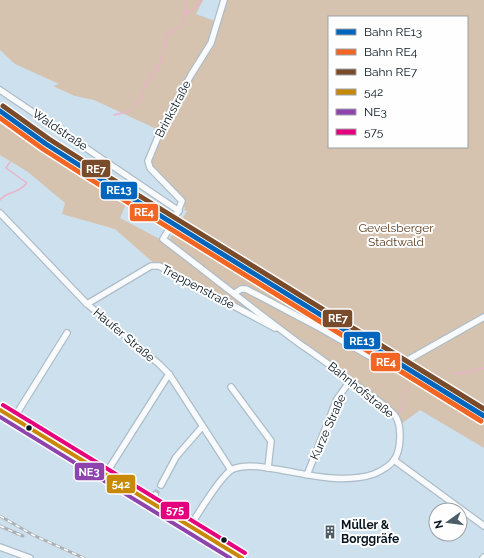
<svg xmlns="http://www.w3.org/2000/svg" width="484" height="558" viewBox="0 0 484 558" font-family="Raleway,sans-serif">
<rect width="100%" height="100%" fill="#cde0ee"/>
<path fill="#d5c2af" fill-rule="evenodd" d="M 0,0 L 203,0 L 196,14 L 215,21 L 223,0 L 484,0 L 484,448 L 420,410 L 400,425 L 396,417 L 290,336 L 157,266 L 115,229 L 62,214 L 65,203 L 28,172 L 0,155 L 0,122 L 75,174 L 126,204 L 120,218 L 167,243 L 187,211 L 184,210 L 185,208 L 149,169 L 150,161 L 161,131 L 94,100 L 75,96 L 53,86 L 59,84 L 15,64 L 0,50 ZM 329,17 L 467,17 L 467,147 L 329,147 Z"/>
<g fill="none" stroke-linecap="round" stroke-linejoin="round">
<g stroke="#eab3c8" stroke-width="1.5">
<polyline points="185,14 186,0"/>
<path d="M 134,107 L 141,99 L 145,86 L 161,62 L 163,49 L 167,35 C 177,29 183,26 185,14 C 192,10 197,8 201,0"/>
<polyline points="114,115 130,111"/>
<path d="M 0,200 C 8,190 17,195 27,183 L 6,168 L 10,162"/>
<polyline points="453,374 464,373 484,368"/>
<path d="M 398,414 C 408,405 402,399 405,388"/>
</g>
<polyline stroke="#afc2cf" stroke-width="5.5" stroke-dasharray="5.5 3" stroke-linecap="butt" points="155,495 161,485"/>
<g stroke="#adbdc9" stroke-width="8">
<g id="minor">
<polyline points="0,90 179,211"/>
<polyline points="0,213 87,304 159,364 169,374 231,470"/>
<polyline points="235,293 241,289 246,289 320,328 392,369 484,317"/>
<polyline points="87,304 151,266 159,266 275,328"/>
<polyline points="231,387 271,441 268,468"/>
<polyline points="14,418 67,333"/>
<polyline points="394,460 484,526"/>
<polyline points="105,475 169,374"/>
<polyline points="307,475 337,399 350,381"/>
<polyline points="161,485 176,457 202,427"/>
<polyline points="151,503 155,495"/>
<path d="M 190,527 C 197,515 222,474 233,469 C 247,463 266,468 281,470 C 310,475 344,484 374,474 C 381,471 389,467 394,460 C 401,451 402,427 396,417 C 389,406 361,389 349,380 C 333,367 317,356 300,344 C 254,310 209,274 163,239 L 173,223 L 182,201 L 150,168 L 148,161 L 160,132 L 191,75 L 211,43 L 224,0"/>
<polyline points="0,547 30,558"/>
<polyline points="483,558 484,557"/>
</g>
</g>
<g stroke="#b2bcc3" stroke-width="9">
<polyline id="major" points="0,410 75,457 242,558"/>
</g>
<use href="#minor" stroke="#f8fafc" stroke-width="5.5"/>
<use href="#major" stroke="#e5e5ed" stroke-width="7"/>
<g stroke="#adb1b5" stroke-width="3">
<g id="rail">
<polyline points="0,516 33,535 84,558"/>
<polyline points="0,526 23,536"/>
</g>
</g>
<use href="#rail" stroke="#fefefe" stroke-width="1.5" stroke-dasharray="4.5" stroke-linecap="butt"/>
<g stroke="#fefefe" stroke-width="7">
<polyline id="bus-1" points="0,410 242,558"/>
</g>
<g stroke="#fefefe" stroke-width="7">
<polyline id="bus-2" points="0,417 230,558"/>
</g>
<g stroke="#fefefe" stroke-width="7">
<polyline id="bus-3" points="3,405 245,553"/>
</g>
<use href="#bus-1" stroke="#c78906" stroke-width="4"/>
<use href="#bus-2" stroke="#8e44ad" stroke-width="4"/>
<use href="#bus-3" stroke="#e5007d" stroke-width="4"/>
<g stroke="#fefefe" stroke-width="8">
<polyline id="rail-1" points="0,111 46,144 93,174 484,416"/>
</g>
<g stroke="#fefefe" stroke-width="8">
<polyline id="rail-2" points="0,118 43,149 90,179 481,421"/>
</g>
<g stroke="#fefefe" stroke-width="8">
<polyline id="rail-3" points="3,106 49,139 96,169 484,409"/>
</g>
<use href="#rail-1" stroke="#0065bd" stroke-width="5"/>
<use href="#rail-2" stroke="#f26522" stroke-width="5"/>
<use href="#rail-3" stroke="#7a4b2a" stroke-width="5"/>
</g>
<defs>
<g id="building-bare" transform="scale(1.08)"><path d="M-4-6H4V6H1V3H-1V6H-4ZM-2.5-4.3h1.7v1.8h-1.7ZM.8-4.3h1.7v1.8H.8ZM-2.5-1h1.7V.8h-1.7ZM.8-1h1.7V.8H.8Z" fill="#4c5c68" stroke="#fefefe" stroke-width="2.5" paint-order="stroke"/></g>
</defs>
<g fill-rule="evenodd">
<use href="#building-bare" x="330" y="532"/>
</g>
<g fill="#061520" stroke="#fefefe" stroke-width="1.5">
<circle cx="29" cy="428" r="3.5"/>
<circle cx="224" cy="540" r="3.5"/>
</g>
<g text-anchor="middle" stroke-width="4" stroke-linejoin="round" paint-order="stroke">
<g font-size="12" fill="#061520" stroke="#fefefe">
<text transform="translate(173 109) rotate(-62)" y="4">Brinkstraße</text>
<text transform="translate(60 130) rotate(34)" y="4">Waldstraße</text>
<text transform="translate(198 287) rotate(28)" y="4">Treppenstraße</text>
<text transform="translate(124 335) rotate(40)" y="4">Haufer Straße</text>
<text transform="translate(361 390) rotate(39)" y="4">Bahnhofstraße</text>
<text transform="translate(328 427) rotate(-66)" y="4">Kurze Straße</text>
</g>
<g font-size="12" fill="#5e3c1d" stroke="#fefefe">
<text x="396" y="232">Gevelsberger<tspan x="396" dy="14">Stadtwald</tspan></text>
</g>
<g font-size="12" font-weight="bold" fill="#061520" stroke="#fefefe" text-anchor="start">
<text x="341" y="529">Müller &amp;<tspan x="341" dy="14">Borggräfe</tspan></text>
</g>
</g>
<g stroke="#fefefe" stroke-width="1.5">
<rect x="81" y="159" width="30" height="19" rx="4" fill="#7a4b2a"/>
<rect x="100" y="181" width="38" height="19" rx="4" fill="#0065bd"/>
<rect x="129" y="203" width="30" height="19" rx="4" fill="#f26522"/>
<rect x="322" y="309" width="31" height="19" rx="4" fill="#7a4b2a"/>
<rect x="343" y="331" width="38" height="19" rx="4" fill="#0065bd"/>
<rect x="370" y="352" width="31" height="20" rx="4" fill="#f26522"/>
<rect x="74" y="462" width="31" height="19" rx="4" fill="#8e44ad"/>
<rect x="106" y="474" width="30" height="20" rx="4" fill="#c78906"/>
<rect x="160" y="501" width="30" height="19" rx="4" fill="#e5007d"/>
</g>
<g font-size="11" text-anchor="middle" font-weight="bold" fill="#fff">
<text x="96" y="173">RE7</text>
<text x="119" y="194">RE13</text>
<text x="144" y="216">RE4</text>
<text x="338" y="322">RE7</text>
<text x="362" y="345">RE13</text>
<text x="386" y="366">RE4</text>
<text x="89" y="476">NE3</text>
<text x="121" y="488">542</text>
<text x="175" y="514">575</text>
</g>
<rect x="328" y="16" width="140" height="132" fill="#fefefe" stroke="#9ba1a5"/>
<rect x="336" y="29" width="20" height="6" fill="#0065bd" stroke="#9ba1a5"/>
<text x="364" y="36" font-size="12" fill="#061520">Bahn RE13</text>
<rect x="336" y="49" width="20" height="6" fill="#f26522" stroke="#9ba1a5"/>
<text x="364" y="56" font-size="12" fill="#061520">Bahn RE4</text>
<rect x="336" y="69" width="20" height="6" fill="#7a4b2a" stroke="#9ba1a5"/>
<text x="364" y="76" font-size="12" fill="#061520">Bahn RE7</text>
<rect x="336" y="89" width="20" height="6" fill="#c78906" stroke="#9ba1a5"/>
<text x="364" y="96" font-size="12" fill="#061520">542</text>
<rect x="336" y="109" width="20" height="6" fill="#8e44ad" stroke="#9ba1a5"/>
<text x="364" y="116" font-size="12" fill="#061520">NE3</text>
<rect x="336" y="129" width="20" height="6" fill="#e5007d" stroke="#9ba1a5"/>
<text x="364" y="136" font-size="12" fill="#061520">575</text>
<g transform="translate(448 522) rotate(256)"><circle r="19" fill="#fefefe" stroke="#9ba1a5"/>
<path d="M0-3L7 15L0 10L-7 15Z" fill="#4c5c68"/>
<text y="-6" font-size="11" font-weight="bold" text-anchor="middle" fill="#061520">N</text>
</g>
</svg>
